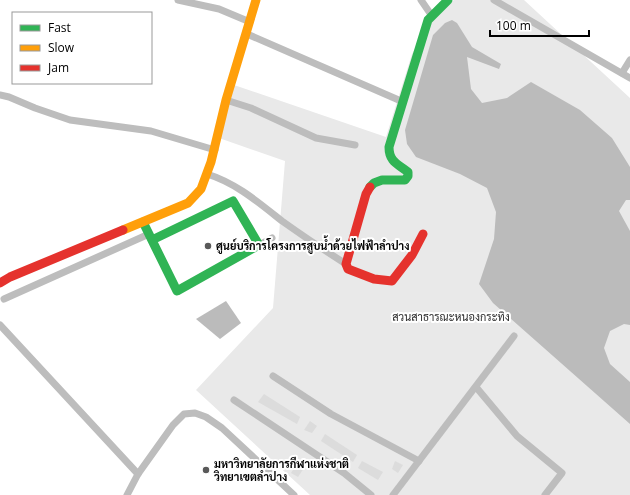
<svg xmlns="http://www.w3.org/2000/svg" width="630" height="495" viewBox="0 0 630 495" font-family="'Open Sans',Sarabun,sans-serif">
<rect width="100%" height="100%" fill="#fff"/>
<polygon fill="#e9e9e9" points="454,0 524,0 630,98 630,495 310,495 196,390 273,308 285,161 219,138 234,85 386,137 412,54 433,17"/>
<g fill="#bbb">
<polygon points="452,20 457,23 472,47 501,64 499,69 467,57 471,89 482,103 507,98 531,82 580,110 612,138 630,167 630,200 626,200 619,211 630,231 630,325 624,324 610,331 604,348 610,364 630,382 630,424 493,303 479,284 494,239 496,212 487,188 460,174 416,157 407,144 405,130 433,35 445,23"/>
<polygon points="226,301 241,323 220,339 196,319"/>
</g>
<g fill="#dcdcdc">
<polygon points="264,394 300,417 297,424 258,402"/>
<polygon points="310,421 317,426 312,433 304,430"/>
<polygon points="325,434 357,455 353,462 321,441"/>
<polygon points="299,460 306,465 298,477 291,473"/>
<polygon points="362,461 383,472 378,480 358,468"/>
<polygon points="395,461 403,465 398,473 392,469"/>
</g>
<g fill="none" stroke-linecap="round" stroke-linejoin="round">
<g stroke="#bdbdbd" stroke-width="7">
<polyline points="178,0 219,9 250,22"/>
<polyline points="421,0 432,16"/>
<polyline points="494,0 630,78"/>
<polyline points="247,34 401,101"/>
<polyline points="622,73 630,60"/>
<polyline points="0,95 9,97 35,108 70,120 151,131 215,150"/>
<polyline points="226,100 251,108 316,138 355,145"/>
<path d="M 207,174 C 236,183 258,202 282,221 C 303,236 324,250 346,264"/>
<polyline points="259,245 272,238"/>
<polyline points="4,299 149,234"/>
<polyline points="0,325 138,474"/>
<polyline points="273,376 331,414 419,461"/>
<polyline points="476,387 517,436 562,473 545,495"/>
<polyline points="234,400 344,473 371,495"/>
<polyline points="127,495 138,474 173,425 184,414 195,413 206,417 222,428 294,495"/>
<polyline points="393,495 514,336"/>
</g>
<g stroke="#30b455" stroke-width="9">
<path d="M 370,187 L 374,183 L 382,180 L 405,180 L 408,176 L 408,172 C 398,164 389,162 389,147 L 428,20 L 448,0"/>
<polyline points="143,222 177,291 259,245 233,201 152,240"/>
</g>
<polyline stroke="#ff9f0a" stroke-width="9" points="123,230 188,203 201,189 211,162 226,100 256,0"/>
<g stroke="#e5322d" stroke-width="9">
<polyline points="370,187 366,194 346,264 348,269 374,279 392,281 412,255 423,234"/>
<polyline points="0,283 10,277 123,230"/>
</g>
</g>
<g fill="#595959" stroke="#fff" stroke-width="1.5">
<circle cx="208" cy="246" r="4"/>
<circle cx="206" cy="470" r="4"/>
</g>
<g text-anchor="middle" stroke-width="4" stroke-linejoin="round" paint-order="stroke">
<g font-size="11" font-weight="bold" fill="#000" stroke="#fff" text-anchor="start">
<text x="216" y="250">ศูนย์บริการโครงการสูบน้ำด้วยไฟฟ้าลําปาง</text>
<text x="214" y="468">มหาวิทยาลัยการกีฬาแห่งชาติ<tspan x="214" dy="13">วิทยาเขตลำปาง</tspan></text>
</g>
<g font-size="11" fill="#2e2e2e" stroke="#fff">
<text x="451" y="321">สวนสาธารณะหนองกระทิง</text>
</g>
</g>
<rect x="12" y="12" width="140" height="72" fill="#ffffff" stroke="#999999"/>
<rect x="20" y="25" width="20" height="6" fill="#30b455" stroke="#999999"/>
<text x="48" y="32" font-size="12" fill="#000000">Fast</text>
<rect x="20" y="45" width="20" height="6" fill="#ff9f0a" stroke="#999999"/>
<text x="48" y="52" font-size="12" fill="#000000">Slow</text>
<rect x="20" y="65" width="20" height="6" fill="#e5322d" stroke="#999999"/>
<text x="48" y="72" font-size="12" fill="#000000">Jam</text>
<path d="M490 30v6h99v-6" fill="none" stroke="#000000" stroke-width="2"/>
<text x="496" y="30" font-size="12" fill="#000000" stroke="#ffffff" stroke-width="3" paint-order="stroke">100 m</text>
</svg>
